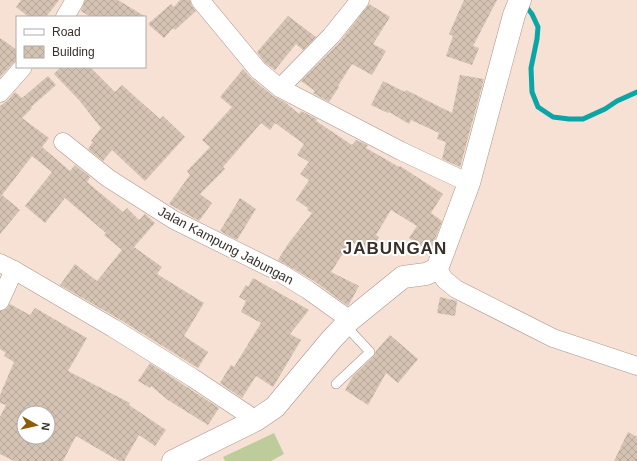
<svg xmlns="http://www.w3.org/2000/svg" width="637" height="461" viewBox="0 0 637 461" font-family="Arial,sans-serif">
<defs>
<pattern id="building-cross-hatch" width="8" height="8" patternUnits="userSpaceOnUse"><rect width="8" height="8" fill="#d4c2b2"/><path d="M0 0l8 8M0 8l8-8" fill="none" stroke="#b7a799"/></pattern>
</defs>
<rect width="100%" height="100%" fill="#f7e1d4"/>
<polygon fill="#becc9c" points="274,433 284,454 271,461 225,461 223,457"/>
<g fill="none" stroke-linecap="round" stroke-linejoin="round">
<polyline stroke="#0ba5a5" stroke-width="5" points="524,4 532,14 538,27 537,39 531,68 532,92 538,107 553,117 569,119 583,119 605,109 617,101 637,92"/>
</g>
<g fill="url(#building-cross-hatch)" fill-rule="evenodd">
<polygon points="21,0 59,0 46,17 29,17 16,7"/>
<polygon points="85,0 118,0 146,17 91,17 81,11"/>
<polygon points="180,0 190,0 192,6 196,11 175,30 173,28 164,38 148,24 171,4 174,7"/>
<polygon points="464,0 497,0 473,46 479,48 472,65 446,56 453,36 449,34"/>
<polygon points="369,4 390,17 373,44 386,51 372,75 352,64 338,86 339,87 329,102 313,93 315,91 301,81 339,43"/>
<polygon points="288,16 316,37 303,50 296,44 275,70 265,63 257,52"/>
<polygon points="0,38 17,50 17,59 0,77"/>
<polygon points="61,67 90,67 115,92 122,85 160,119 163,116 185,137 145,181 112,150 103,161 88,149 93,142 91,141 101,128 79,100 54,74"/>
<polygon points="243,69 251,78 273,96 286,103 299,114 301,111 317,119 316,121 352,145 356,140 368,145 366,148 399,167 400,166 443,194 431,213 442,221 430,252 409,238 417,226 391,210 376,235 379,237 369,253 351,241 331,272 359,286 348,306 314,281 278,260 288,244 312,213 307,210 308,208 296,200 309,180 300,174 309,162 297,155 304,144 275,123 270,130 261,123 223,167 225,169 200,194 212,203 199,221 169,204 190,175 187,171 210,147 202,140 232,107 220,97"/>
<polygon points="460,75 484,79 460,167 442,159 446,142 437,139 439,133 411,120 409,124 389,112 388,113 371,105 383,81 405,92 406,90 452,113"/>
<polygon points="48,76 56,85 31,107 32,108 22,118 49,138 42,147 70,171 75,165 90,177 87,182 123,212 127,208 139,220 145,214 155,223 134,247 162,267 157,274 204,303 184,336 208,352 198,368 119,319 60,285 75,264 97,281 122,250 104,235 106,233 65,198 45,223 25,206 52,172 32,156 2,195 20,210 0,234 0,106 8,100 15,92 22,98"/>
<polygon points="240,198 256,209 237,240 220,231"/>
<polygon points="253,278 309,310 290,334 301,340 273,387 256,376 242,398 220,383 231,365 234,367 261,323 241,312 246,301 239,297 246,285 248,287"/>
<polygon points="440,297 457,301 455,316 437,313"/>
<path d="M 10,304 L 30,315 L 35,308 L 87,338 L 68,371 L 130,403 L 129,405 L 166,430 L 155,446 L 139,435 L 124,461 L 119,461 L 76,436 L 63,461 L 14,461 L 0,454 L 0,417 L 6,405 L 0,403 L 0,395 L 14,362 L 4,356 L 6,353 L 0,349 L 0,311 L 6,309 ZM 24,413 L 48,413 L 48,437 L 24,437 Z"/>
<polygon points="390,335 418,359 398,383 386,373 368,405 345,390 353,376 374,356 376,351"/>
<polygon points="150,363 219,408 208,425 168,400 151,386 150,388 138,381"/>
<polygon points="628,432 637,437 637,461 614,461"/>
</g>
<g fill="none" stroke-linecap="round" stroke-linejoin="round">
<g stroke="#aa968a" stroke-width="10">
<polyline id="service" points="336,384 370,352 345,325"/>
</g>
<g stroke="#aa968a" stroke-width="19">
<g id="minor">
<polyline points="200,0 258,70 280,88 401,151 469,183"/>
<polyline points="65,17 75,0"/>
<polyline points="280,88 331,36 360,0"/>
<polyline points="0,93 23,67"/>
<polyline points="63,142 108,178 174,220 279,272 308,290 350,320"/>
<polyline points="0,263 14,270 113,328 193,378 256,420"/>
<polyline points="437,269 445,280 456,289 553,338 637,366"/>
<polyline points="0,301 14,270"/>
</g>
</g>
<g stroke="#aa968a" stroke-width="23">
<polyline id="tertiary" points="173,461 256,420 275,407 331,340 350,320 403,277 426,274 437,269 469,183 514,15 520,0"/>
</g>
<use href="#service" stroke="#fff" stroke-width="9"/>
<use href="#minor" stroke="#fff" stroke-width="18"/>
<use href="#tertiary" stroke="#fff" stroke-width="22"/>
</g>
<g text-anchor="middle" stroke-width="4" stroke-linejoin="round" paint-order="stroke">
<g font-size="13" fill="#382f2a" stroke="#fff">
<text transform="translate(226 245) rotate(28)" y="5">Jalan Kampung Jabungan</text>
</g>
<g font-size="17" font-weight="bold" letter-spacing="1" fill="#382f2a" stroke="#fff">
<text x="395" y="254">JABUNGAN</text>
</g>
</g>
<rect x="16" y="16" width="130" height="52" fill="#ffffff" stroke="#afacaa"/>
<rect x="24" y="29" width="20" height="6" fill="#ffffff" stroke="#afacaa"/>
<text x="52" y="36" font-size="12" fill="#382f2a">Road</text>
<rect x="24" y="46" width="20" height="12" fill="url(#building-cross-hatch)" stroke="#afacaa"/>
<text x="52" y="56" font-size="12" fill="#382f2a">Building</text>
<g transform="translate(36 425) rotate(98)"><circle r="19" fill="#ffffff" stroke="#afacaa"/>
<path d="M0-3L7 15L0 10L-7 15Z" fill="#8d5c06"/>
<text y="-6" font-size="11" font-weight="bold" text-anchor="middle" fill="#382f2a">N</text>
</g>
</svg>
